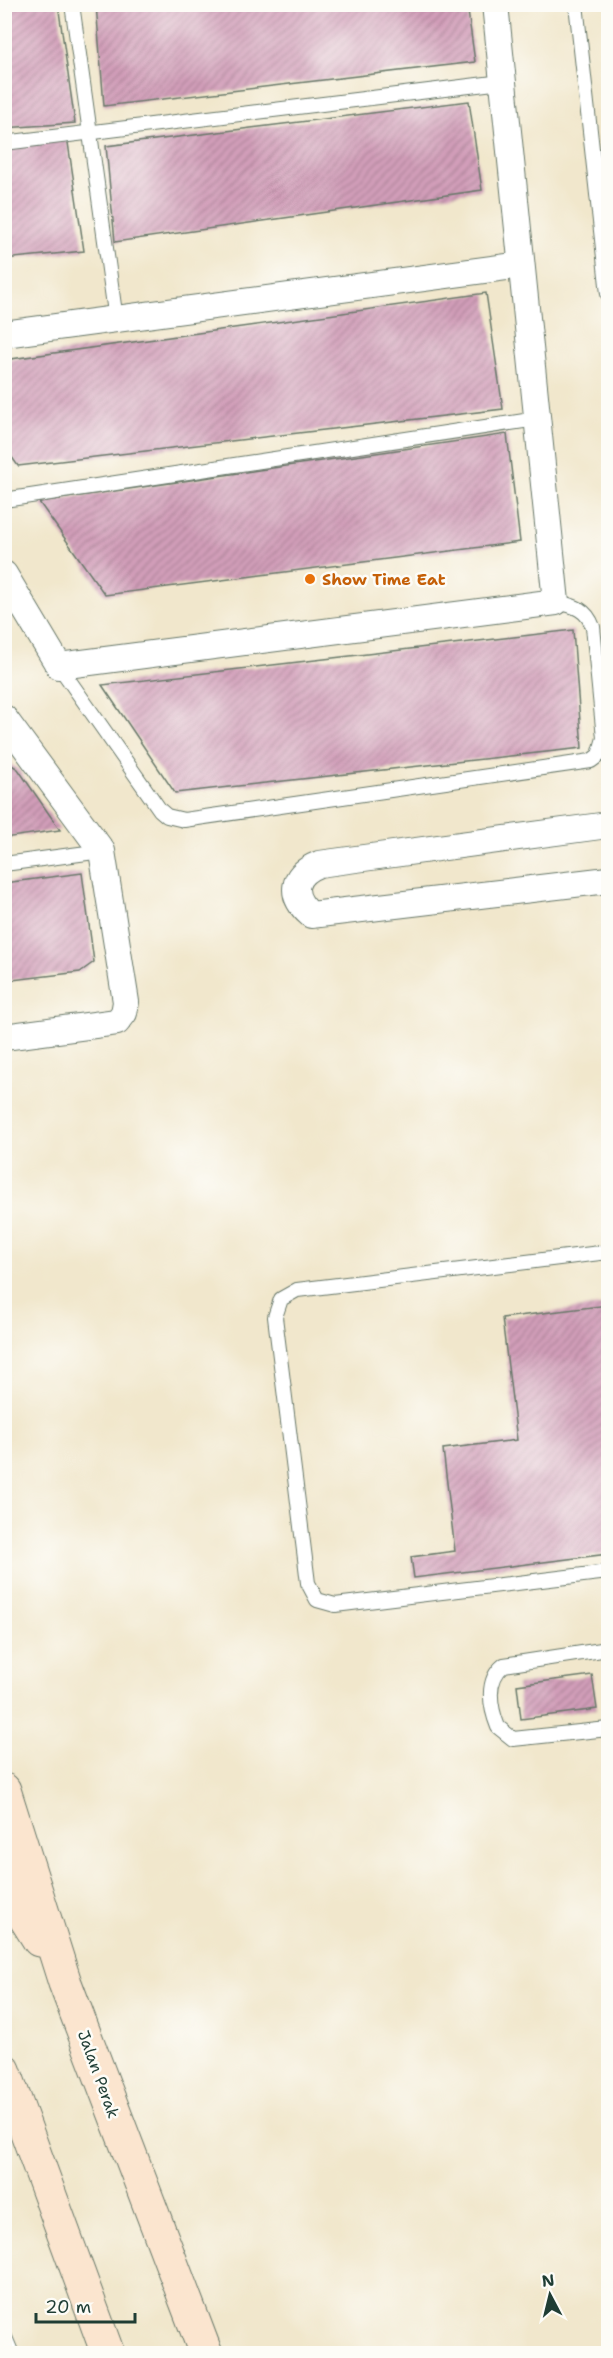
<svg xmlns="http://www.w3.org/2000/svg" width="613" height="2358" viewBox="0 0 613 2358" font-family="'Shantell Sans',sans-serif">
<defs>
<pattern id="building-hatch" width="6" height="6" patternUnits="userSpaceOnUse" patternTransform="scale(1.5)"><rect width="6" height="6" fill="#d29eb9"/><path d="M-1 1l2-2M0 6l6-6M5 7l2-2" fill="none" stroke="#aa8297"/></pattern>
</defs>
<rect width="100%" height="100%" fill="#fdfcf7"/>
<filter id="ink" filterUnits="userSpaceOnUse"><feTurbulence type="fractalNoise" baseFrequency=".0167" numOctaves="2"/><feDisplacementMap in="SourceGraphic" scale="12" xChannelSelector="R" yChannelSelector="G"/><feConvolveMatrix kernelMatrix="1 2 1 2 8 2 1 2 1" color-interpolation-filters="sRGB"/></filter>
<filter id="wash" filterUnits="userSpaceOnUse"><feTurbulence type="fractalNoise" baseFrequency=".008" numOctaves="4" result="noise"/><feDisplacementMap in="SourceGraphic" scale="24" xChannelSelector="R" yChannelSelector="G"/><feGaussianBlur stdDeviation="1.35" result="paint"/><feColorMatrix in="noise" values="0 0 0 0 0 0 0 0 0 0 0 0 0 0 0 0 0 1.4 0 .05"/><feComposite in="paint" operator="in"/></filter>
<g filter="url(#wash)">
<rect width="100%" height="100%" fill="#f1e7cc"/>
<g id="blocks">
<g fill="url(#building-hatch)">
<polygon points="4,4 58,4 75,123 4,128"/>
<polygon points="96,4 467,4 475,62 104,106"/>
<polygon points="469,101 482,190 115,242 106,146"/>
<polygon points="67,136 84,251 4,259 4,144"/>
<polygon points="486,293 503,409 18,466 4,446 4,360"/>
<polygon points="507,434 520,542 105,595 39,502"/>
<polygon points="573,630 582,748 175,793 102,685"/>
<polygon points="4,760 18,769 60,830 4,838"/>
<polygon points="82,873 94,962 80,972 4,981 4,883"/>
<polygon points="608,1305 608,1554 414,1578 411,1557 455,1551 443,1449 517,1440 502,1318"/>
<polygon points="592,1675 597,1709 521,1719 517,1685"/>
</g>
</g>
</g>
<g filter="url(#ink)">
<use href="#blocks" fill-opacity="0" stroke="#687869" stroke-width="1.5"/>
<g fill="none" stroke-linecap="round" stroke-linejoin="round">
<g stroke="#687869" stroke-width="16">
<g id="lane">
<polyline points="72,4 116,320"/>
<polyline points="576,4 608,294"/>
<polyline points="4,143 502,82"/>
<polyline points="4,500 537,419"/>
<path d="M 59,666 L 160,810 L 167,816 L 184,820 L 591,761 L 599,755 L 604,738 L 593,627 C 586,608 574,606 556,602"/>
<polyline points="4,864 102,851"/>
<polyline points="608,1252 297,1290 281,1299 275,1317 308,1583 317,1600 335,1605 608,1572"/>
<path d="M 608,1649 L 504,1665 C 485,1680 490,1707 498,1727 L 513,1739 L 608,1729"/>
<polyline points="4,2335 12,2354"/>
</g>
</g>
<g stroke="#687869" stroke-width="28">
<g id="street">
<polyline points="4,334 521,265"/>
<polyline points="4,574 59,666 556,602 495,4"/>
<polyline points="4,718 102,851 126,1002 124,1013 117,1022 4,1037"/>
<path d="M 608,825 L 319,864 C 291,875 289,896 311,915 L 608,880"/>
</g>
</g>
<g stroke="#687869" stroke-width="35">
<g id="secondary">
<polyline points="4,1790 65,1983 206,2354"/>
<polyline points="4,1876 12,1897 39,1940"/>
<polyline points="4,2070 108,2354"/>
</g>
</g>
<use href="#lane" stroke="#fff" stroke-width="14"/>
<use href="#street" stroke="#fff" stroke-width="26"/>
<use href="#secondary" stroke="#fbe5cf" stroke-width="33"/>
</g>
</g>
<circle fill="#e8710a" stroke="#fdfcf7" stroke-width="2" cx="310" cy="579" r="6"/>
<g text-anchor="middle" stroke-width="5" stroke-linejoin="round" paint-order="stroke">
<g font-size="16" font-weight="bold" fill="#c56008" stroke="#fdfcf7" text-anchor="start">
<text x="322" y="585">Show Time Eat</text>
</g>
<g font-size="16" fill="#1f3d34" stroke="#fdfcf7">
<text transform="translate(99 2074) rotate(70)" y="6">Jalan Perak</text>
</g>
</g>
<rect width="613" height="2358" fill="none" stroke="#fdfcf7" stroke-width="24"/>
<g transform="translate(550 2295) rotate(353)" stroke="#fdfcf7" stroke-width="4.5" paint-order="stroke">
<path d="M0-4.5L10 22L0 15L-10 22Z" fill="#1f3d34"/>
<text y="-9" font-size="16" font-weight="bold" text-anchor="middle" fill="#1f3d34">N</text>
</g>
<path d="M36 2313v9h99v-9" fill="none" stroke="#1f3d34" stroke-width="3"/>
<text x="45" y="2313" font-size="18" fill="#1f3d34" stroke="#fdfcf7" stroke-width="4.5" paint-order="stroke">20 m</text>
</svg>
